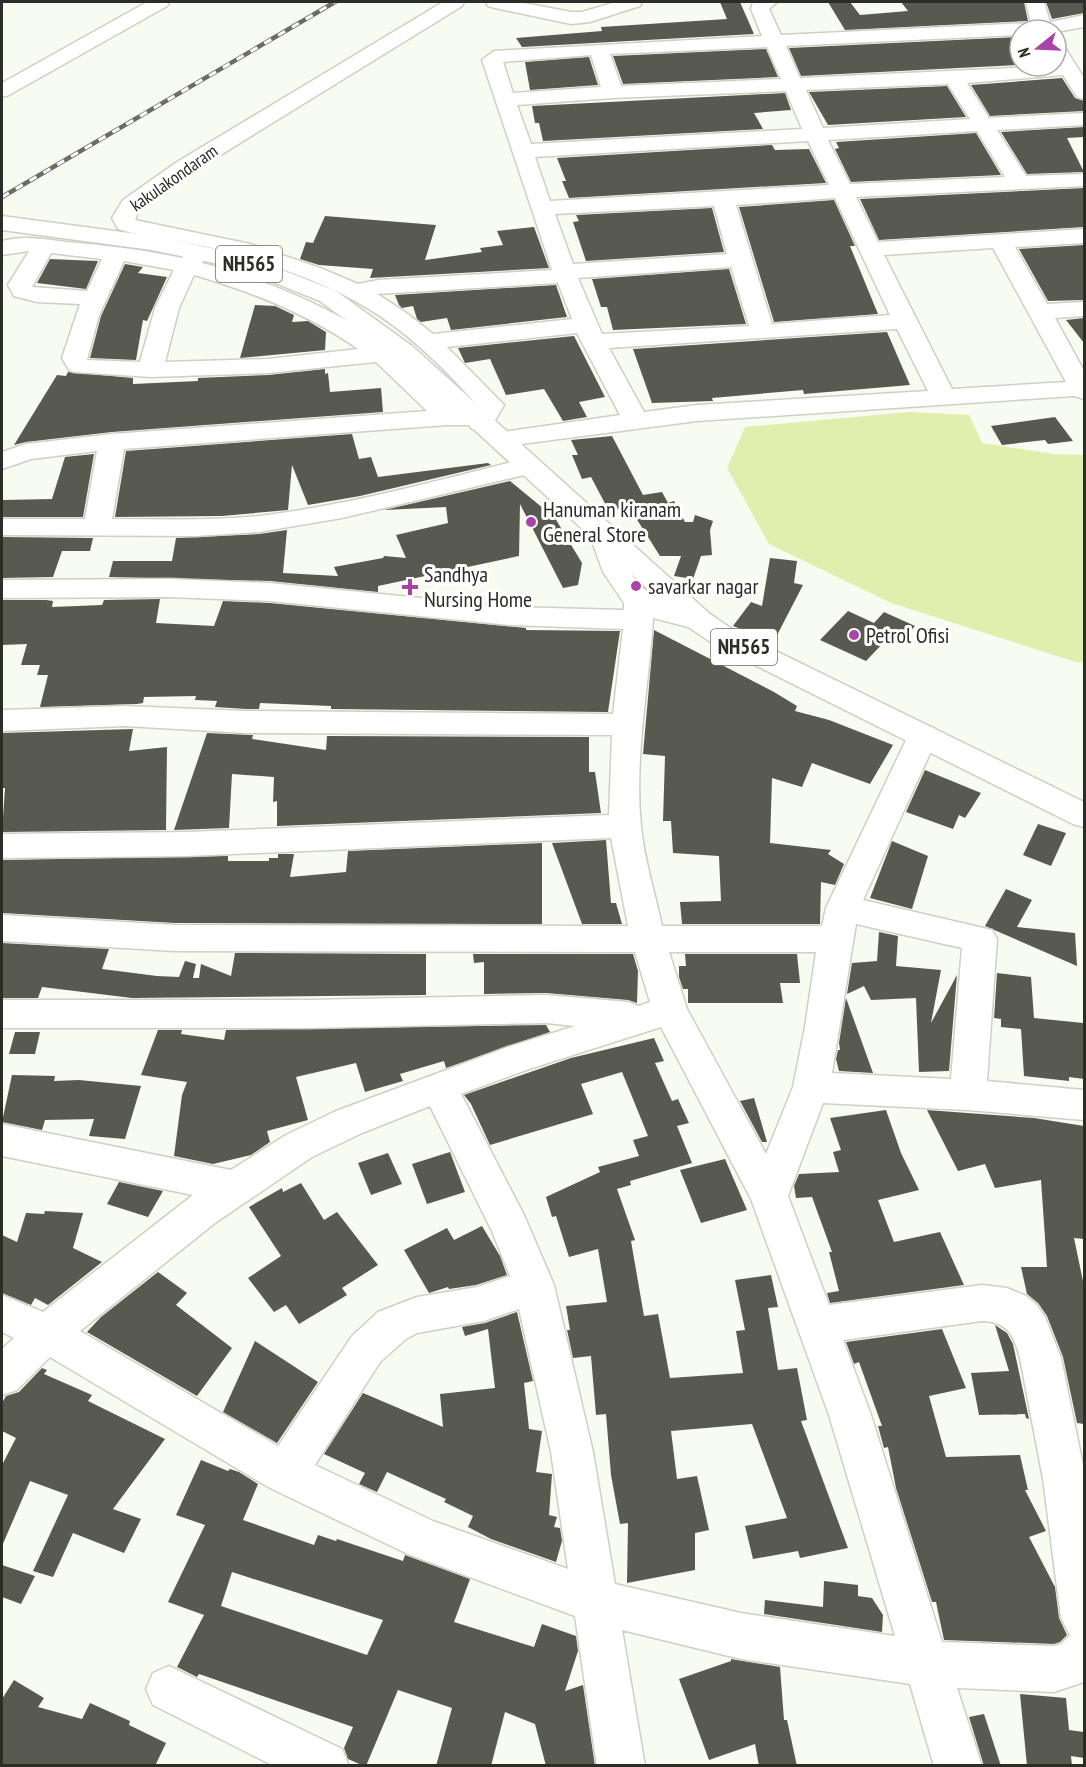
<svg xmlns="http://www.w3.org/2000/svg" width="1086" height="1767" viewBox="0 0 1086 1767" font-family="'PT Sans Narrow',sans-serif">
<rect width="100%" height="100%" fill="#f8fbef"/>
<polygon fill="#e1efae" points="909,412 969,415 982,443 1053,454 1084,455 1084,661 1079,663 891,603 769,544 727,468 745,427"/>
<g fill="#585a50" fill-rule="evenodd">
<polygon points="720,2 740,2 754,34 522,47 516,38 602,31 601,27 727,19"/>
<polygon points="828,2 850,2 860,15 908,11 901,2 1024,2 1028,21 845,30"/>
<polygon points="1046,2 1084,2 1084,13 1052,19"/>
<polygon points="1020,37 1020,65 801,76 789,48"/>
<polygon points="766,49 778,77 623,84 613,56"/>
<polygon points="589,57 598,85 530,90 525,62"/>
<polygon points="1062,78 1075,98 1084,101 1084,111 990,116 971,85"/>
<polygon points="947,86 966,117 828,125 809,92"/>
<polygon points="785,93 791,110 754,113 763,129 543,141 539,123 535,123 532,106"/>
<polygon points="1084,127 1084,137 1067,138 1084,172 1027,174 1001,132"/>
<polygon points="976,133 1001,175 851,182 835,149 839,148 836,142"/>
<polygon points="772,145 775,150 809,149 826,183 569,198 562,181 566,181 557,158"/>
<polygon points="1084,188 1084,227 879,240 860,199"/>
<polygon points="834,200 855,246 850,246 878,314 774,322 739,207"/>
<polygon points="712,208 724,252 586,261 573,222 579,221 576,215"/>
<polygon points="325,216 436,225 425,260 482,252 480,248 503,245 497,231 534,227 549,268 370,278 373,269 319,265 300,259 306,242 313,243"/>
<polygon points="1084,245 1084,300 1048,301 1019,249"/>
<polygon points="50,259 73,260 98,261 86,289 37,283"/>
<polygon points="125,264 143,267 138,273 167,277 147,321 143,320 136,360 90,358 101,316"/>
<polygon points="729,269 746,324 613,330 607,307 601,307 592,279"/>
<polygon points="556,285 567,317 451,330 447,318 421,322 417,319 413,306 402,308 399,305 395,295"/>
<polygon points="255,305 275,306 294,315 292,322 308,321 326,332 325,350 240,358"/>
<polygon points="1084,318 1084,343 1066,320"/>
<polygon points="887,332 910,385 804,394 803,390 712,398 713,401 652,403 633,349"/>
<polygon points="574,336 605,397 579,402 587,417 563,421 544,389 506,395 490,359 465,363 458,348"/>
<polygon points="325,369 325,374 328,373 330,392 381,388 383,412 112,432 26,442 14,445 57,375 66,376 68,372 133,378 133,384 198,381 198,378 268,375"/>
<polygon points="1055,417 1073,441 1048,444 1045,440 1002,445 991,426"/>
<polygon points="352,434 359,459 371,457 378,477 488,463 491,465 360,496 308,505 292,465 288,510 222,516 115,517 126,451"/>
<polygon points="612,436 643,495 662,492 668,503 674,501 685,522 693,522 695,515 713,521 710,530 712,555 701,556 693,579 674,576 681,556 660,556 629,507 609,511 591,477 582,479 572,455 578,455 571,440"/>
<polygon points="94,454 83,517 2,517 2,500 52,499 65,457"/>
<polygon points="510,481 555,518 582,563 578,585 563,588 520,504 519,556 378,586 378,592 270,581 109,577 113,561 172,561 176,538 259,534 287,530 283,573 338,576 334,567 383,558 384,556 406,558 396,535 448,523 446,507 384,510"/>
<polygon points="2,537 93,538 90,551 62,551 53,577 2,578"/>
<polygon points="770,558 797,561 794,583 803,585 774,641 733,626 751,602 762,606"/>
<polygon points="494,596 518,596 517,605 494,603"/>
<polygon points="160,599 156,623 214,626 223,601 270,603 526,628 526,630 620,631 608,712 331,709 331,706 260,703 259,709 246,709 215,707 217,701 195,700 196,696 144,697 143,703 137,704 40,707 48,675 37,675 40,665 21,665 27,644 2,645 2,600 46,600 53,601 52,607 102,605 104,600"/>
<polygon points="848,611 874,623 884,612 915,626 898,644 887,639 866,661 820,640"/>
<polygon points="654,630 774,692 797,706 795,711 829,720 893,745 870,784 812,763 802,787 772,778 770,843 831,850 828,854 844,864 835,885 821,882 820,924 682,924 680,902 721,901 719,856 673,853 671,821 663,821 665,756 643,754"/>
<polygon points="133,729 129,751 167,747 166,830 2,832 5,788 2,788 2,733"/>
<polygon points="207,733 253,735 252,739 326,750 327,736 589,737 589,772 595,772 601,813 277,826 277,801 273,802 274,777 232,774 229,828 174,830"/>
<polygon points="925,770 981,793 965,818 959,815 953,829 906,812"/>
<polygon points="1038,824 1066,833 1051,866 1023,855"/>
<polygon points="606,840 611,903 616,903 622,924 582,924 552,843"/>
<polygon points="892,841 928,856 912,909 870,898"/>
<polygon points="542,843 542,924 175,923 2,913 2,860 228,856 228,861 269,861 269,858 278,858 278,854 294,854 290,877 346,872 348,851"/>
<polygon points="1006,889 1032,900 1017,927 1075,933 1077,966 985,926"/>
<polygon points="879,932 898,936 896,966 941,970 931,1023 957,975 949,1071 919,1072 916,998 871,1000 864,986 847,994 852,963 877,961"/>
<polygon points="2,943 109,949 102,969 157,976 179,977 185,961 196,964 193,978 199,978 201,964 231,976 235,953 426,954 426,995 132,998 42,987 38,998 2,998"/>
<polygon points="473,954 633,954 638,971 637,1003 628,1000 546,993 484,994 484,962 474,963"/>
<polygon points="685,954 797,954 800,983 780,983 783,1003 688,1003 688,989 683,989 679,977 679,966 686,966"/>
<polygon points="997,973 1031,977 1034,1018 1083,1023 1084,1079 1069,1077 1069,1081 1024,1076 1021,1029 1001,1027 1001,1019 994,1018"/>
<polygon points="846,998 873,1073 839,1071 836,1059 838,1050 840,1050 839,1043"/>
<polygon points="546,1025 550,1032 446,1068 444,1061 400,1074 403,1081 365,1092 356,1063 296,1077 308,1120 267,1131 270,1142 251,1155 213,1164 174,1156 182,1095 187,1082 141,1075 158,1030 182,1030 181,1034 224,1040 226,1030"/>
<polygon points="15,1032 40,1032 35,1054 9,1054"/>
<polygon points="654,1038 664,1061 655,1063 672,1101 678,1099 689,1123 677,1126 692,1163 630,1181 631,1185 617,1189 635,1240 631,1241 644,1316 658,1314 670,1378 743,1373 736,1331 745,1330 735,1280 771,1275 778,1307 768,1308 778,1370 797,1368 807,1420 801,1421 848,1548 800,1558 798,1551 753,1559 745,1526 787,1518 752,1424 671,1431 677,1479 697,1476 709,1530 695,1533 695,1570 627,1583 628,1523 620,1524 611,1475 606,1414 596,1415 591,1356 573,1358 567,1330 570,1330 566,1306 607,1302 598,1249 569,1257 556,1216 552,1217 546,1197 600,1172 598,1167 639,1156 633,1140 648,1136 622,1072 581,1084 593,1114 490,1145 471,1104 464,1095 571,1058"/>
<polygon points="12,1075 55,1076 54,1081 79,1080 141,1086 125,1139 89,1136 94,1119 45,1120 42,1130 2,1122"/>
<polygon points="754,1098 767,1142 762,1142 740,1101"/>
<polygon points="886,1110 901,1153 919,1190 878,1200 894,1242 940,1232 964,1285 830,1303 827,1293 839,1291 829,1252 832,1252 812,1197 796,1198 794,1186 799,1174 839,1172 833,1152 841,1150 830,1118"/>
<polygon points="927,1110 1034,1118 1084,1126 1084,1239 1074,1238 1084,1286 1084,1424 1077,1423 1063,1357 1047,1316 1038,1303 1027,1294 1021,1267 1047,1267 1041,1180 995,1188 985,1164 958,1171"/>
<polygon points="450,1152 465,1192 427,1204 412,1164"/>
<polygon points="388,1153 402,1184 371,1195 358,1163"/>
<polygon points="725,1159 747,1210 701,1223 680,1170"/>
<polygon points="119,1182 163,1191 148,1217 107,1204"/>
<polygon points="301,1183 324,1220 337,1212 378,1265 342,1288 347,1295 299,1324 286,1305 274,1312 248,1278 281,1256 249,1207 282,1188 283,1192"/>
<polygon points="45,1211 83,1213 73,1248 102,1262 48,1305 35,1298 31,1305 2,1293 2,1235 17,1242 26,1213 44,1214"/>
<polygon points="482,1226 500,1256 507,1275 476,1285 449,1289 448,1287 429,1293 404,1250 447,1228 454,1240"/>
<polygon points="158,1272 187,1293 176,1305 232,1348 197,1396 87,1332 101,1317"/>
<polygon points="517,1312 533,1381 524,1383 529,1429 542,1431 536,1472 552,1474 549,1515 557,1517 554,1527 560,1528 562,1541 556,1562 491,1539 468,1527 473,1516 444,1502 446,1499 387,1472 377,1492 359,1484 365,1473 324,1454 363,1393 443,1427 440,1394 495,1388 488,1329 465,1336 462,1327 485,1323"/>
<polygon points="995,1325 1007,1333 1013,1344 1029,1419 1026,1418 1025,1414 979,1415 971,1373 1009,1371"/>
<polygon points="942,1329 966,1388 929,1396 946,1457 1020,1455 1028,1490 1025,1490 1046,1531 1029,1537 1055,1587 1059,1618 1067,1635 1060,1642 1054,1644 944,1640 936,1602 932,1602 896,1488 888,1447 884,1448 878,1426 882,1426 859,1362 854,1364 846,1342"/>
<polygon points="255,1341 318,1382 277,1443 223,1412"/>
<polygon points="42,1368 47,1370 44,1374 92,1395 88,1401 165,1439 113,1509 141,1519 124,1553 73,1533 53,1577 33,1571 68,1495 30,1481 2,1546 2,1465 16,1438 2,1431 2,1403 6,1396 19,1392"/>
<path d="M 201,1460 L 228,1471 L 230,1469 L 239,1472 L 258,1484 L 243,1520 L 314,1545 L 318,1535 L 336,1541 L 337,1539 L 403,1561 L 405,1555 L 470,1579 L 454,1622 L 534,1647 L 542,1624 L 576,1636 L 578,1651 L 565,1691 L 583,1685 L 595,1766 L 546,1766 L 535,1724 L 505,1712 L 491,1766 L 436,1766 L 452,1708 L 398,1690 L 366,1766 L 364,1766 L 348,1759 L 344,1748 L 353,1727 L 199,1674 L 197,1677 L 177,1667 L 204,1615 L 168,1602 L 205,1525 L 176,1515 ZM 232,1572 L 383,1620 L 367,1655 L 221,1606 Z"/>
<polygon points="2,1565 35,1576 21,1604 2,1597"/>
<polygon points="824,1581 858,1585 858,1596 872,1598 883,1615 882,1632 764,1614 765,1600 823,1607"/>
<polygon points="731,1659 780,1667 784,1720 787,1720 797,1766 759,1766 755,1744 709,1760 679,1679 731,1661"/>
<polygon points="14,1680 44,1698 38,1707 82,1719 90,1703 130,1721 129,1725 166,1743 155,1766 2,1766 2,1699"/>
<polygon points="1020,1694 1066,1698 1069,1730 1084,1732 1084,1758 1071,1756 1072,1766 1027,1766"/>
<polygon points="984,1714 1001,1766 984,1766 969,1717"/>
</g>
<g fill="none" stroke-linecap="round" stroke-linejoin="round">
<g stroke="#ced0c5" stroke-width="3">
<g id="minor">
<polygon points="147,2 169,2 167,6 9,95 2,97 2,83"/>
<path d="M 443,2 L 464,2 L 462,6 L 193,172 L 139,209 L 135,220 L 250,244 L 320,268 L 358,284 L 378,280 L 552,270 L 482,60 L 494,51 L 762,36 L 751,9 L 753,2 L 777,2 L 769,9 L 781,35 L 1031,23 L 1026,2 L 1044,2 L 1050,22 L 1084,15 L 1084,27 L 1056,32 L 1056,30 L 1020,30 L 1020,35 L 786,46 L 800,78 L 1056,66 L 1056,44 L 1064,46 L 1084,78 L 1084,99 L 1077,97 L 1063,75 L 967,83 L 989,118 L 1084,113 L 1084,125 L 997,130 L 1026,176 L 1084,174 L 1084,186 L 856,197 L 878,242 L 1084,229 L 1084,243 L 1015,247 L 1047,304 L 1084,302 L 1084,316 L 1055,318 L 1084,371 L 1084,399 L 1074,396 L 697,421 L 499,447 L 490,444 L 486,439 L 490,434 L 620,415 L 577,333 L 447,347 L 504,405 L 490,429 L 481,432 L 472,429 L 469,425 L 447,425 L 124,449 L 112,519 C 161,519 210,521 259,516 C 350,505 439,480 528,458 L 537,460 L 541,466 L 537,472 L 342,518 L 259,532 L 196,536 L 2,535 L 2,519 L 85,519 L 97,451 L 31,459 L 2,469 L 2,452 L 26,444 L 112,434 L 427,411 L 376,362 L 268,373 L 151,377 L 74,372 L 69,370 L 62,358 L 80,304 L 37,302 L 14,296 L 8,285 L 29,251 L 2,255 L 2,241 C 24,235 44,239 67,242 C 106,245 144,250 182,258 L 189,248 L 197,246 L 205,248 L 208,253 L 202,263 C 269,281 334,307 390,349 C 413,366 434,389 454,409 L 476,410 L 478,406 C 446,370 410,334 369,309 C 323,281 269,263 217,249 C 184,241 150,239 118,229 L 112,218 L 123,200 L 177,162 ZM 767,47 L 781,79 L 621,86 L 610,54 ZM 591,55 L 601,87 L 513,93 L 503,62 ZM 948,84 L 970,119 L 823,128 L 806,90 ZM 786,91 L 802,129 L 531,144 L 517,105 L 613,98 ZM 977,131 L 1005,177 L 850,184 L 828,140 ZM 808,141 L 829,185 L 550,201 L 535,157 ZM 835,198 L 890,315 L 772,324 L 736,205 ZM 714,206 L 727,254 L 573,264 L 555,214 ZM 993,248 L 1066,382 L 952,389 L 884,255 ZM 51,253 L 102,259 L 87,291 L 32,287 ZM 124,261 L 174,270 L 155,308 L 140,362 L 87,360 L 99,315 ZM 731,267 L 749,326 L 602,334 L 578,278 ZM 194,275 C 253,292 308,314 358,349 L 268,359 L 165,362 L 179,308 ZM 558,283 L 572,319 L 433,334 L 405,312 L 377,294 ZM 897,329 L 928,391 L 697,405 L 644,412 L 609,348 Z"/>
<polygon points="486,2 519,2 571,12 582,12 616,2 642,2 640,6 590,22 571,24 495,8 488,6"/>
<path d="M 603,524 L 613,527 C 621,540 623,557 630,571 C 645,602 680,606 710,614 L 714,621 L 710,628 L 700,630 L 653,618 C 649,687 634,757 641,826 C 644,859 655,893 662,926 L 822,926 L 826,908 L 908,736 L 912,728 L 923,725 L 934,728 L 938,736 L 863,900 L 992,930 L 997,939 L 987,1081 L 1084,1090 L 1084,1120 L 968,1110 L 823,1103 L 788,1196 L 829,1305 L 982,1285 L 1007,1288 L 1026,1296 L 1036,1304 L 1045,1317 L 1061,1358 L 1084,1470 L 1084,1682 L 1054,1692 L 957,1688 L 982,1766 L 934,1766 L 910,1684 L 741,1659 L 622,1630 L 645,1766 L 597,1766 L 575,1616 L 410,1555 L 270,1488 L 50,1357 L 17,1390 L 2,1395 L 2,1349 L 14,1338 L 2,1332 L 2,1295 L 43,1312 L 193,1195 L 2,1156 L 2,1124 L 231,1170 L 286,1135 L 336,1111 L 508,1047 L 575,1026 L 546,1023 L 308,1028 L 2,1028 L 2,1000 L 308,1000 L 546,995 L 628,1002 L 639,1006 L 650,1002 L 635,952 L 175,951 L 2,941 L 2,915 L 175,925 L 628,926 L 611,838 L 187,856 L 2,858 L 2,834 L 187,832 L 609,815 L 612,735 L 246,733 L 125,726 L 2,731 L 2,710 L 125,706 L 246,711 L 613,714 L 623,629 L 511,625 L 270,601 L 169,597 L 2,598 L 2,580 L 169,579 L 270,583 L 511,607 L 624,610 L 624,603 L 603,572 L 589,533 L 593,527 ZM 856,924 L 962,948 L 951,1079 L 832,1073 ZM 669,952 L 816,952 L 805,1027 L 793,1087 L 766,1154 L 687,1009 ZM 661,1027 L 751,1199 L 829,1415 L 895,1636 L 741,1613 L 615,1584 L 593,1452 L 554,1285 L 524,1215 L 461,1094 L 529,1069 ZM 430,1106 L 492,1231 L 510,1276 L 477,1287 L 417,1297 L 378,1312 L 352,1336 L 278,1446 L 80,1331 L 215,1223 L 312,1157 L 362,1133 ZM 519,1309 L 551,1452 L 568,1569 L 433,1521 L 315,1465 L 380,1362 L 406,1339 L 417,1333 L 484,1321 ZM 982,1321 C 1008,1322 1014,1335 1020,1358 L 1043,1479 L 1061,1618 L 1070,1635 L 1061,1644 L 1054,1646 L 942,1642 L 871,1415 L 843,1340 Z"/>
<polygon points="169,1666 342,1749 349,1766 274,1766 153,1705 146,1689 153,1673"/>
</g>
</g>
<g stroke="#ced0c5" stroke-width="3">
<polygon id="highway" points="2,216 152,236 244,255 336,291 412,346 710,614 735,631 1084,802 1084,827 1073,824 715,645 690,628 394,356 320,301 238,268 152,250 2,230"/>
</g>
<use href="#minor" fill="#fff" fill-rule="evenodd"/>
<use href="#highway" fill="#fff" fill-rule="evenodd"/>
<g stroke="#6a6c65" stroke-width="4.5">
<polyline id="rail" points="2,197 335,2"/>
</g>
<use href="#rail" stroke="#fff" stroke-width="3" stroke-dasharray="8" stroke-linecap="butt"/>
</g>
<g fill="#a843a7" stroke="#fff" stroke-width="2">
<circle cx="531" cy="522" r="6"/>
<circle cx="636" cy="586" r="6"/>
<path d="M407 578h6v6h6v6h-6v6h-6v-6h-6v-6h6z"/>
<circle cx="854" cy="635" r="6"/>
</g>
<g text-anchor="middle" stroke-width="6" stroke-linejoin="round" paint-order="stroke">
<g font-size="18" fill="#2c2d29" stroke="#fff">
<text transform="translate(174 178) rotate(-35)" y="6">kakulakondaram</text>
</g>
<g fill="#fff" stroke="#6b6c69" stroke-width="1.5">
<rect x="216" y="246" width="66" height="36" rx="4.5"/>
<rect x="711" y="629" width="66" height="36" rx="4.5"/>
</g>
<g font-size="21" font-weight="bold" fill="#2c2d29">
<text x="249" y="271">NH565</text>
<text x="744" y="654">NH565</text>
</g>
<g font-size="22" fill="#2c2d29" stroke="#fff" text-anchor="start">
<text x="543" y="517">Hanuman kiranam<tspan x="543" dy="25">General Store</tspan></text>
<text x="424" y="582">Sandhya<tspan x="424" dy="25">Nursing Home</tspan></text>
<text x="648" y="594">savarkar nagar</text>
<text x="866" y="643">Petrol Ofisi</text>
</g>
</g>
<rect width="1086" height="1767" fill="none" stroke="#2c2d29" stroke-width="6"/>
<g transform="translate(1038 48) rotate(252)"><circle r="28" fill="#ffffff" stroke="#ababa9" stroke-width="1.5"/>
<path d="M0-4.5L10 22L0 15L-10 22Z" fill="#a843a7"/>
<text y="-9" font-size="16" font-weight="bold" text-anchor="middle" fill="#2c2d29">N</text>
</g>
</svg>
